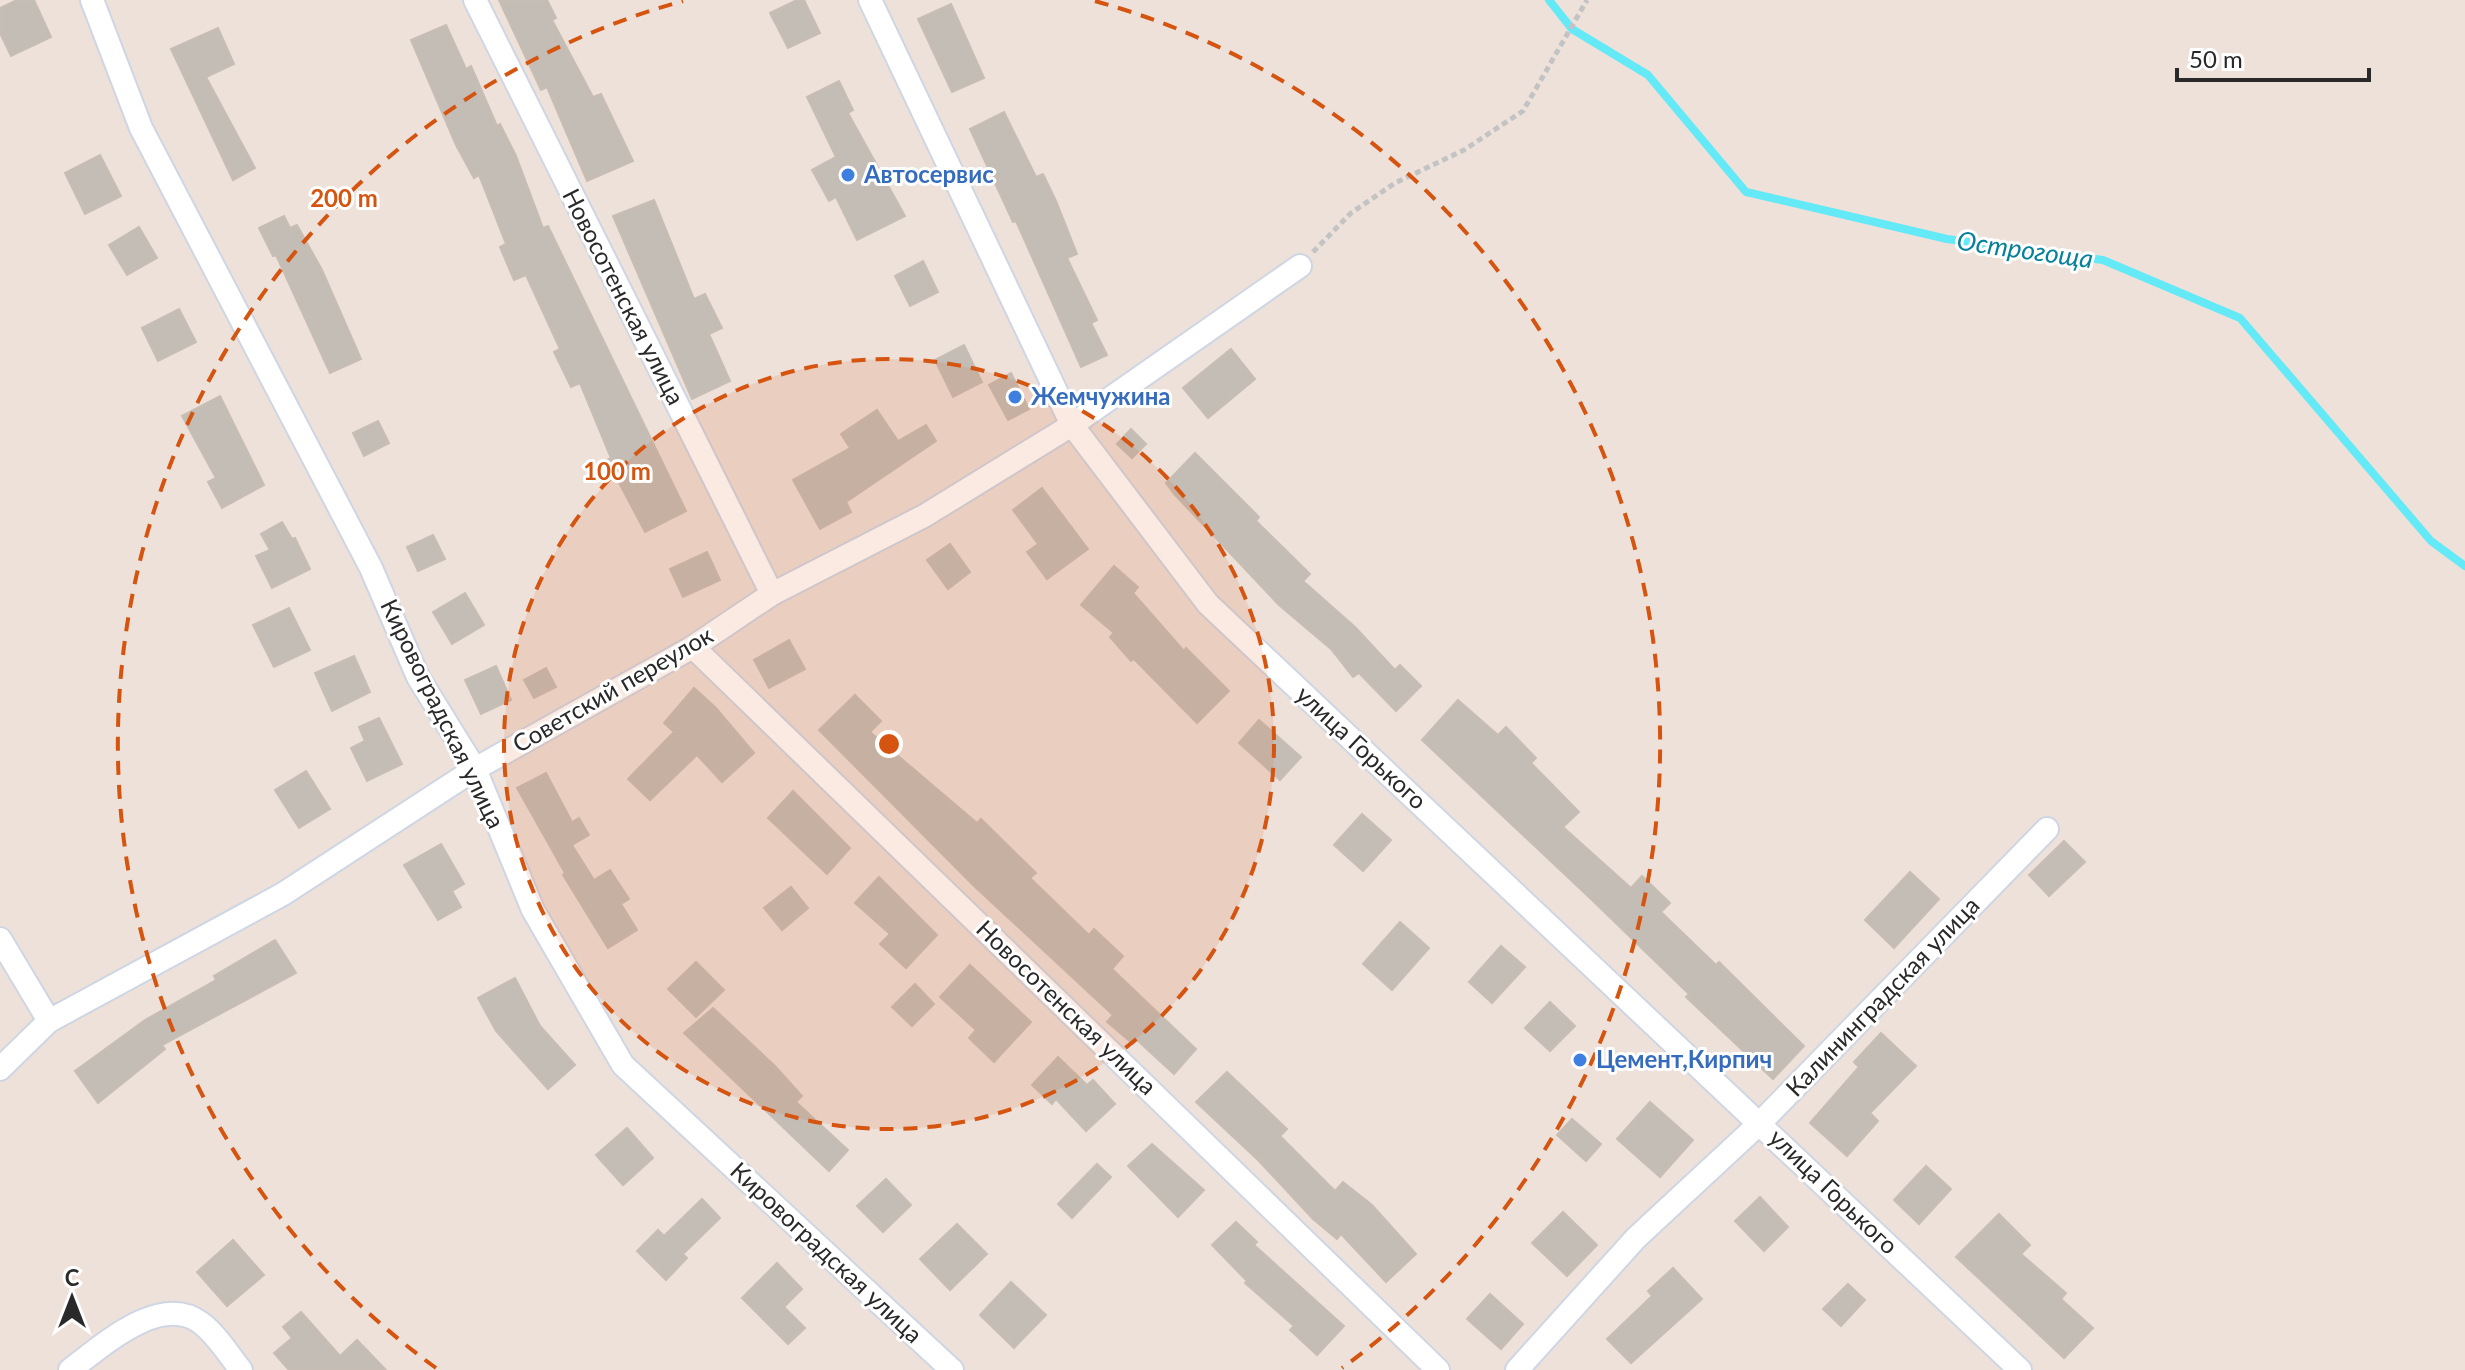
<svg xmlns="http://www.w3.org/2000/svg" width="2465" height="1370" viewBox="0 0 2465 1370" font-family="Lato,sans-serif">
<rect width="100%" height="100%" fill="#ede1da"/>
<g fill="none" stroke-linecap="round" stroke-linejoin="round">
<polyline stroke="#64e9f7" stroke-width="8" points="1549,0 1572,29 1648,75 1746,192 1947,239 2103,260 2240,318 2431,541 2465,566"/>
</g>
<g fill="#c4bdb6" stroke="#c8bdb3" stroke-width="2">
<polygon points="17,0 34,0 51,37 11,56 0,33 0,8"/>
<polygon points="499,0 547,0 556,18 552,20 593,97 601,94 633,161 587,181 547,87 541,90"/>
<polygon points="797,0 804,0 820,33 788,48 770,13"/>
<polygon points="951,4 984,78 952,92 918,19"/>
<polygon points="446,25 466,69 471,66 497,126 500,124 516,156 543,228 548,226 686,511 645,532 607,460 611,458 580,383 571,387 554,352 560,349 526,275 514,280 500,247 506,244 479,175 474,178 456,145 411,40"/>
<polygon points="218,28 234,64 206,77 255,168 233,180 171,49"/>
<polygon points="839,81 853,110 848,113 905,216 857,240 836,197 829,201 812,170 836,157 807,97"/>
<polygon points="1004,112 1036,177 1043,174 1056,201 1077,254 1067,258 1097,320 1091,323 1107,355 1081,367 1016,221 1013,222 970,129"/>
<polygon points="100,155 121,196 85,214 65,173"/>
<polygon points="654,200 694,299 705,294 722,328 709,334 730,381 692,399 613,216"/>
<polygon points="284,216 290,228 297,225 322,270 361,359 330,373 276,255 273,256 259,228"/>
<polygon points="139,227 157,258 127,275 109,245"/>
<polygon points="923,261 938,292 910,306 895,276"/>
<polygon points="179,309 196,342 158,361 142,328"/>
<polygon points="964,345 982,382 953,397 935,360"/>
<polygon points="1231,349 1255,379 1208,418 1183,388"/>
<polygon points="1011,373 1029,409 1008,420 989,385"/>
<polygon points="220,396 264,485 222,508 208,482 216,478 182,416"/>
<polygon points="877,410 898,441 926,425 936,441 846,502 851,512 820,529 793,480 850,448 841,434"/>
<polygon points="378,421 389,443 364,456 353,433"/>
<polygon points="1131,429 1146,444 1132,458 1117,444"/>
<polygon points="1195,453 1259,517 1256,521 1310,574 1303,581 1355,627 1395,670 1400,665 1421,686 1396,711 1359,673 1353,677 1331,649 1279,605 1175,495 1166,483"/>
<polygon points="1042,488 1088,549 1047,579 1027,552 1038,544 1013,510"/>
<polygon points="282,522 292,539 295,538 310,569 272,588 256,556 270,550 261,534"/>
<polygon points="433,535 445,559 418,571 407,547"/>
<polygon points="950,544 970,572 948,589 927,560"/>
<polygon points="707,552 720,580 683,597 670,569"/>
<polygon points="1114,566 1138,587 1133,593 1184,651 1186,648 1229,691 1197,723 1134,659 1131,661 1110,637 1114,633 1081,605"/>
<polygon points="465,593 484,625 452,644 433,612"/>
<polygon points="289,608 310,650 274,667 253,625"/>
<polygon points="789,640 805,669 769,688 754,660"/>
<polygon points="354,656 370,692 332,711 315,673"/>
<polygon points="496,666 511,700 481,714 465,680"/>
<polygon points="546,668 556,687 534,698 524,680"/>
<polygon points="694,688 716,708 754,753 722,782 697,755 650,800 628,779 674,732 664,723"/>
<polygon points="855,695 881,721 870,732 977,823 981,819 1036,873 1030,878 1089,935 1094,929 1123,956 1112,969 1196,1049 1174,1074 1137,1040 1133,1044 1107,1022 1113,1015 973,885 819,730"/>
<polygon points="1458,700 1498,735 1506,727 1536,758 1531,763 1579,812 1563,827 1631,888 1642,876 1670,903 1661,912 1716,965 1719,962 1804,1046 1773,1079 1686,997 1689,994 1592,900 1422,740"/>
<polygon points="379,718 402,764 367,781 351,748 365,741 359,727"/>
<polygon points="1259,720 1301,757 1280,780 1239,743"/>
<polygon points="306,771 330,809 299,828 275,790"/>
<polygon points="546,773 572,822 579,818 589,835 572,845 594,880 610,870 629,899 621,904 637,930 608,948 563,875 565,873 517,788"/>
<polygon points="793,791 850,848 827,874 768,818"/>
<polygon points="1362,814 1391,840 1363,871 1334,845"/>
<polygon points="2064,841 2085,862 2049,896 2029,875"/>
<polygon points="441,844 464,884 452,891 461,907 438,920 404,865"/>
<polygon points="1910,872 1939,899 1894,948 1865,920"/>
<polygon points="879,877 937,935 906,968 880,944 890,934 855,903"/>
<polygon points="791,887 808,908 782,930 764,908"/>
<polygon points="1400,922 1429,948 1392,990 1363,964"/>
<polygon points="275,940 296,973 162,1045 165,1049 98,1103 75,1071 145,1020 216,980 214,976"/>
<polygon points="1501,946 1525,967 1492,1003 1469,982"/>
<polygon points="696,962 724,990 696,1017 668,989"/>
<polygon points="970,965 1031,1022 994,1062 969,1038 976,1030 940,997"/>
<polygon points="515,978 540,1026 575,1065 548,1089 496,1031 478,998"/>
<polygon points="915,984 934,1004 912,1026 892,1007"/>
<polygon points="1550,1002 1575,1026 1550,1051 1525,1028"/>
<polygon points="713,1008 775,1066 802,1096 796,1102 848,1150 829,1171 684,1033"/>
<polygon points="1881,1033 1916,1066 1870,1113 1878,1121 1847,1156 1810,1123 1859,1067 1854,1062"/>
<polygon points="1058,1057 1087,1085 1093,1080 1115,1104 1086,1131 1056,1099 1052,1104 1032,1085"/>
<polygon points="1227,1072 1287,1129 1280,1136 1335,1191 1343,1182 1372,1205 1416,1254 1386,1282 1341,1234 1337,1239 1313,1219 1258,1160 1196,1102"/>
<polygon points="1650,1102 1693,1140 1660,1177 1617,1139"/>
<polygon points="1572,1119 1601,1144 1586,1161 1557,1135"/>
<polygon points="627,1128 653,1158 623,1185 596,1155"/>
<polygon points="1152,1144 1204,1190 1178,1217 1128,1166"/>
<polygon points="1097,1164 1111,1177 1072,1218 1058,1204"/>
<polygon points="1926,1166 1951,1189 1919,1224 1894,1200"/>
<polygon points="886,1179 911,1205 883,1232 857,1206"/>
<polygon points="1760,1197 1788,1227 1764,1251 1735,1221"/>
<polygon points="702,1199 720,1218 683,1254 687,1258 666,1280 637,1251 658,1230 664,1236"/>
<polygon points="1563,1212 1597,1245 1567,1276 1532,1243"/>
<polygon points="1999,1214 2030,1245 2021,1254 2066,1293 2061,1299 2093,1328 2064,1358 1956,1257"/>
<polygon points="1236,1222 1257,1242 1254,1245 1344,1326 1317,1355 1290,1330 1294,1326 1245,1283 1247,1281 1212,1245"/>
<polygon points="957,1224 987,1254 950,1290 920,1259"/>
<polygon points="233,1240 264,1275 227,1306 197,1272"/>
<polygon points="777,1263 802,1289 784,1307 805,1328 788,1344 742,1298"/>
<polygon points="1673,1268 1702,1299 1631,1363 1607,1339 1652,1296 1648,1291"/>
<polygon points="1011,1282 1046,1315 1014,1348 980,1315"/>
<polygon points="1848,1284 1865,1300 1841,1326 1823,1309"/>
<polygon points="1490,1294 1523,1324 1501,1349 1467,1319"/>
<polygon points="301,1312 340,1356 357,1340 386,1370 289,1370 274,1353 292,1338 283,1327"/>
</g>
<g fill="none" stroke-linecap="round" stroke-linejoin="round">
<g stroke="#cfd6e3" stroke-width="26">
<g id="minor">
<polyline points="92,0 141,128 371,568 418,677 475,769 533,910 623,1065 952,1370"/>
<polyline points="475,0 772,594"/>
<polyline points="870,0 1072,425 1208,604 2020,1370"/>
<polyline points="693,647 1438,1370"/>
<polyline points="0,939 49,1021"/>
<polyline points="0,1069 49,1021 283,894 475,769 693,647 772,594 924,516 1072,425 1300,266"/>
<path d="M 70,1370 C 101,1347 160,1292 201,1323 C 216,1334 229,1355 241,1370"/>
<polyline points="1517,1370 1636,1238 1760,1123 2047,829"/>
</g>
</g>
<polyline stroke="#c3c3c3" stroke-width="5" stroke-dasharray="6 4" stroke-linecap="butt" points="1313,252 1351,213 1395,183 1464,150 1523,111 1587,0"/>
<use href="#minor" stroke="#fff" stroke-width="22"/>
</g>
<circle cx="889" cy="744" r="385" fill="#d5540f" fill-opacity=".12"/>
<g fill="none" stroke="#d5540f" stroke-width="4" stroke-dasharray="14 10">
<circle cx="889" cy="744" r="385"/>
<path d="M436 1368A771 771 0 0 1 683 1M1095 1A771 771 0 0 1 1342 1368"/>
</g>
<g fill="#3f7fe0" stroke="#fff" stroke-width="3">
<circle cx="848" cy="175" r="8"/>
<circle cx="1015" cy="397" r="8"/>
<circle cx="1580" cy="1060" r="8"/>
</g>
<g text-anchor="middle" stroke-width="6" stroke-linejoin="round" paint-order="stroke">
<g font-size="24" font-weight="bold" fill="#366cbe" stroke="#fff" text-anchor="start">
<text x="864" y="183">Автосервис</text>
<text x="1031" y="405">Жемчужина</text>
<text x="1596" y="1068">Цемент,Кирпич</text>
</g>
<g font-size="24" fill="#292929" stroke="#fff">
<text transform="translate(623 297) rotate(63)" y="8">Новосотенская улица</text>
<text transform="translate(613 690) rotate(-30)" y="8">Советский переулок</text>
<text transform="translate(442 714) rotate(64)" y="8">Кировоградская улица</text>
<text transform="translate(1361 748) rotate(43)" y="8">улица Горького</text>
<text transform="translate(1883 997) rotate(-46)" y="8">Калининградская улица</text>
<text transform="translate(1066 1008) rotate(44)" y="8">Новосотенская улица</text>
<text transform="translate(1833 1192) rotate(44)" y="8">улица Горького</text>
<text transform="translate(826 1253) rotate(43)" y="8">Кировоградская улица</text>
</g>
<g font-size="26" font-style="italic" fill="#05819c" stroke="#fff">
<text transform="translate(2025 250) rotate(8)" y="9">Острогоща</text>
</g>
</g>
<circle cx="889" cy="744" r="12" fill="#d5540f" stroke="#fff" stroke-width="4"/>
<g font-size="24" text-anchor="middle" font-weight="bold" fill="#d5540f" stroke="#fff" stroke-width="6" stroke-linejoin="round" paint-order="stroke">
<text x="344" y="207">200 m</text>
<text x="617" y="480">100 m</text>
</g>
<g transform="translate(72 1298)" stroke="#ffffff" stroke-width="6" paint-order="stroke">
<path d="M0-6L14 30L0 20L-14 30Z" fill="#292929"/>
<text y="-12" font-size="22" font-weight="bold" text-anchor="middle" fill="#292929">С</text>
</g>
<path d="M2177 68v12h192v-12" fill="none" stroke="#292929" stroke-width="4"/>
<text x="2189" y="68" font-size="24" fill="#292929" stroke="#ffffff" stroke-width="6" paint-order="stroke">50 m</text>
</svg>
